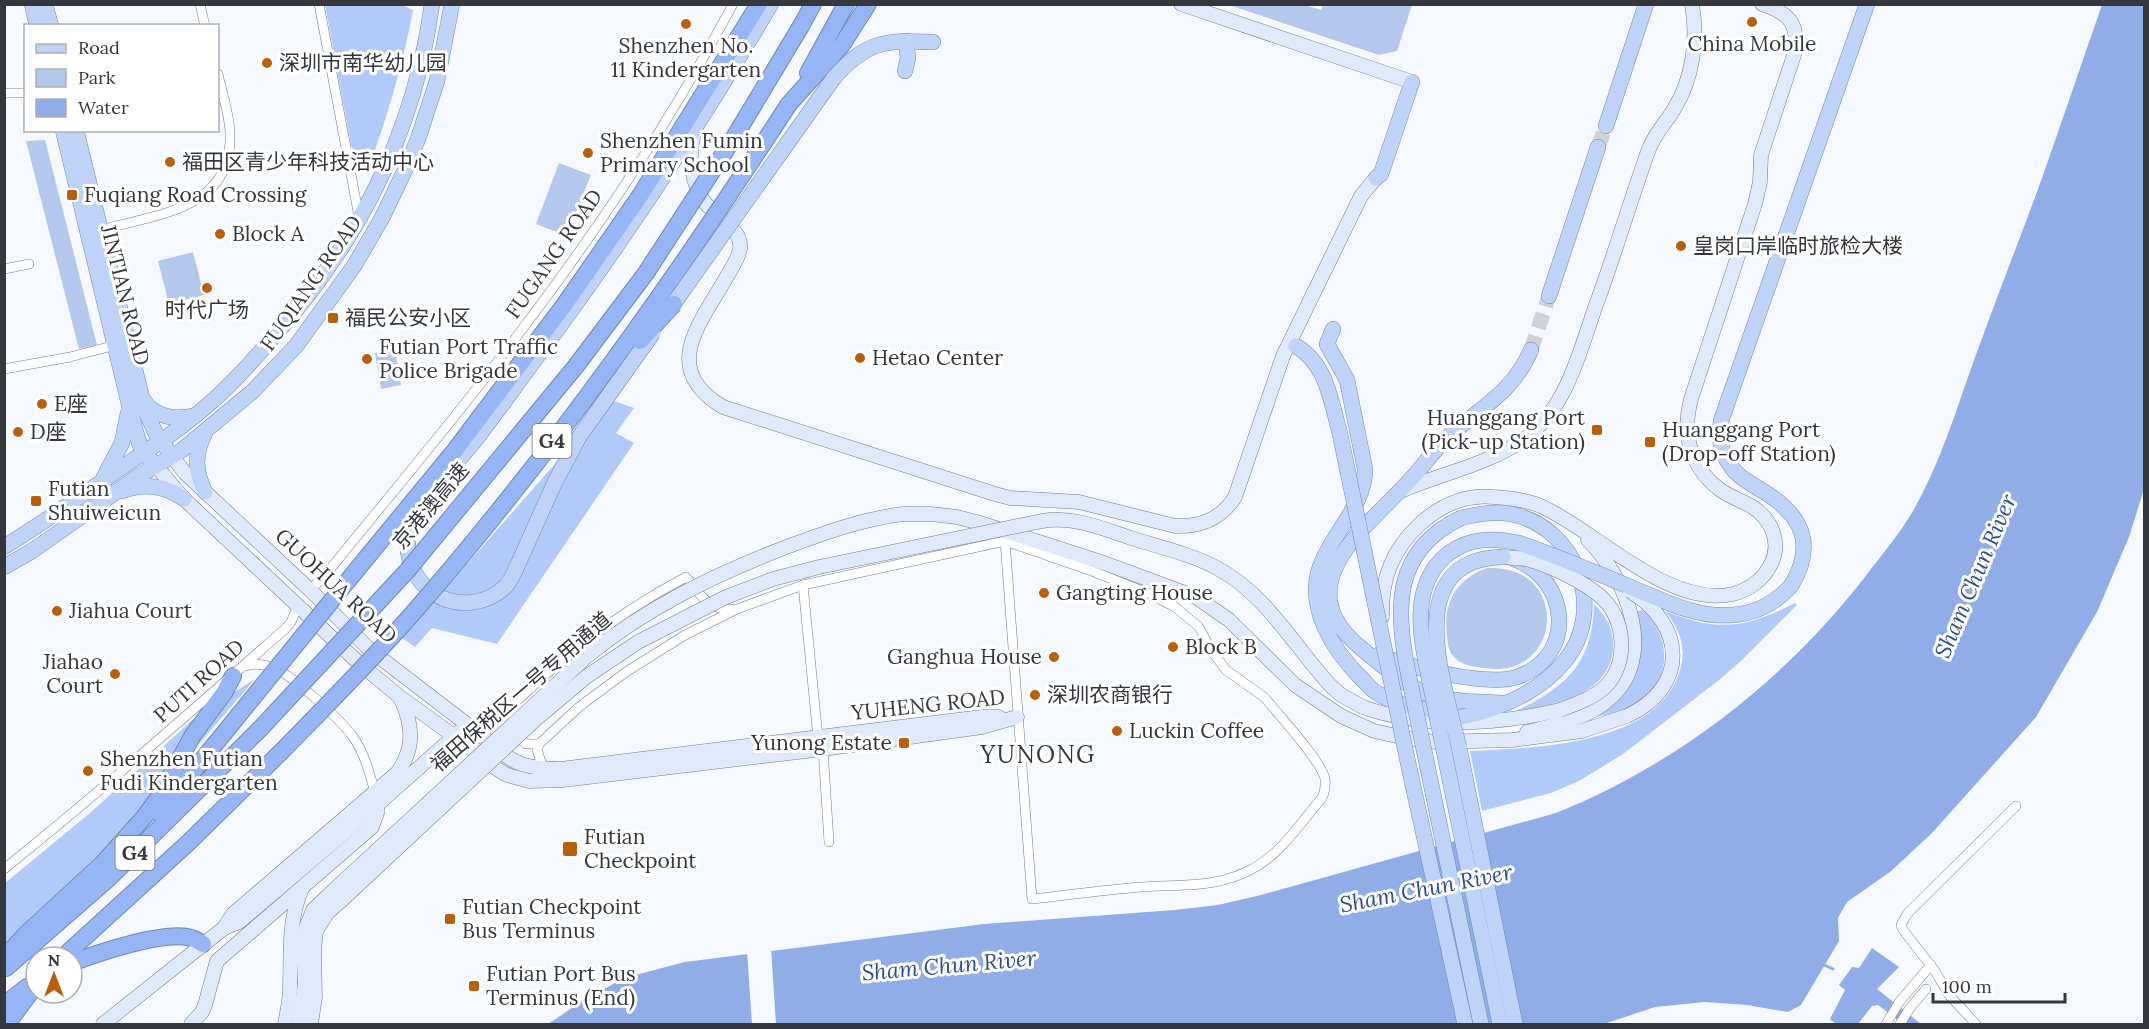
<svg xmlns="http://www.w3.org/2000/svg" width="2149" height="1029" viewBox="0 0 2149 1029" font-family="Lora,'Noto Sans SC',serif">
<rect width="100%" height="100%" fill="#f5f8fd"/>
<g fill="#b4c8ee">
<polygon points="1229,5 1305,5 1321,10 1323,5 1412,5 1397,51 1379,55"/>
<polygon points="45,140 97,345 79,349 26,141"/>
<polygon points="559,163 591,175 567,236 536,224"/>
<polygon points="193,252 204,295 169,304 158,261"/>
<polygon points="395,349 401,385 381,389 375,353"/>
<path d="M 1487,568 C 1572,564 1563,681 1484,668 C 1474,667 1461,665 1454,657 C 1448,651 1448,644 1447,636 C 1443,603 1455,580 1487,568 Z"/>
</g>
<g fill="#b2caf9">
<path d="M 371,4 L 372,6 L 402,5 L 413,10 C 404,58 391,104 375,150 L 364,155 L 353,150 L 351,145 L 325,5 Z"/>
<polygon points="611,400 634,408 616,433 634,443 497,644 432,628 415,647 402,638"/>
<path d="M 1795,603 L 1797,605 L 1741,661 L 1719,680 L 1623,754 L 1579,781 L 1551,793 L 1482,811 L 1470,751 C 1533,748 1658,746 1680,670 C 1687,647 1679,628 1665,611 C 1718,632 1744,629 1795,603 Z"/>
<path d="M 1594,604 C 1607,617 1614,630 1613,649 C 1609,696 1553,705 1516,711 C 1566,687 1593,663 1594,604 Z"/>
<path d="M 1642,610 C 1670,633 1673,677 1643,699 C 1629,710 1612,714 1595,717 C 1639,690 1647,661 1636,611 Z"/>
<polygon points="255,679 123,832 5,947 5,883 90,813 199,714"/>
</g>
<g fill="#90ade7">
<path d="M 2102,5 L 2144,5 L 2144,489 L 2129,537 L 2097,612 L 2036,717 L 1932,833 L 1890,872 L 1847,902 L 1838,918 L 1839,941 L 1801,1005 L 1788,1012 L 1747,1005 L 1705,1002 L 1655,1007 L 1604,1024 L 548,1024 L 584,1000 L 624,978 L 685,962 L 984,924 L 1174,910 L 1218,905 L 1261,895 L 1556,813 C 1681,763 1794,673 1874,565 C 1891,544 1908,522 1920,498 C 1947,447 1962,390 1983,336 C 2002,283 2023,231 2042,178 C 2062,121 2082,62 2102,5 Z"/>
<polygon points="1872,948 1899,967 1877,989 1921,1024 1903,1024 1878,1005 1872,1006 1858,1024 1836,1024 1830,1019 1845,990 1839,985 1852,967 1859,968"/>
</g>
<polygon fill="#f5f8fd" points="771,948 776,1024 752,1024 747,951"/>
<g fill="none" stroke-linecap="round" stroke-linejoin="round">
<polyline stroke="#90ade7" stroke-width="3" points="1824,965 1833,969"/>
<g stroke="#cfd1d6" stroke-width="15" stroke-dasharray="15 8" stroke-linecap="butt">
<polyline points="1598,147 1606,126"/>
<polyline points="1531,350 1549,296"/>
</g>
<g stroke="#747a85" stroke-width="10">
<g id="street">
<polyline points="200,4 205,26"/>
<polyline points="319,4 359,217"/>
<polyline points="4,93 26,93"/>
<path d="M 347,151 C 356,166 372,170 387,162"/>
<path d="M 101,230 C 157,214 234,210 230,132 C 229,113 222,93 218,74"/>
<polyline points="4,269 29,264"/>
<polyline points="4,369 70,357 116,345"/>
<polyline points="803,585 818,738"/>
<path d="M 310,590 L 327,573 C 385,501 445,431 501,357 C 587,246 667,128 733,4"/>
<path d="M 245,666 C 254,663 263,664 272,667 C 290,673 341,720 353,737 C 364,752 370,774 375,793"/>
<polyline points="513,733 526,744 539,744"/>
<path d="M 477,739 C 543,674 604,620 686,577 C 699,593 709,611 731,609"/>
<polyline points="823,749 829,842"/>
<path d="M 543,769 L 537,749 L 539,744 L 579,707 L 626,672 L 685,635 L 737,609 L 803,585 L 1005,541 L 1092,571 L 1150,594 L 1175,607 L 1199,627 L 1211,650 L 1226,670 L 1264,697 L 1271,705 C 1283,720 1322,762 1325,779 C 1326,786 1325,791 1322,798 C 1301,822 1281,854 1252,869 C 1215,889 1181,884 1141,887 C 1105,890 1068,895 1032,899 L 1005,541"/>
<path d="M 4,869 C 101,791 193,710 285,629 L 291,622 L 298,606"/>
<polyline points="1886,1024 1900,1001 1931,965"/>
<polyline points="1900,1024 1910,1008 1926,989"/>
<polyline points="1976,1024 1949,995 1935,971 1903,930 1901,925 1907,914 2016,806"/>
</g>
</g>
<g stroke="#747a85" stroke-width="15">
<g id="secondary">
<polyline points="1181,4 1412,82"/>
<path d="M 694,133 C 688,157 690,178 703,200 C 714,217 743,228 740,249 C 738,260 731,269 726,278 C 699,325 660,369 723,407 L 995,494 L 1010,498 L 1079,502 L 1175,526 C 1201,527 1221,519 1235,497 L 1283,356 L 1361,196 L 1376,178"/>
<polyline points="172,456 185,473 310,590 370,650 481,735"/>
<polyline points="156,466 184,499 361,665 400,697 469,747 494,767 507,775 529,781 563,780 823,749 982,727 1017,717"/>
<path d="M 1401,491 C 1440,474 1489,464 1523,440 C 1567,409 1579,353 1596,305 C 1615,254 1630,201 1649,149 C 1655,133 1666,123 1674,109 C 1693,79 1698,39 1692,4"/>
<polyline points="903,514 931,514 957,517 980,523 1104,563 1196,597 1229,620 1295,685 1341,716 1374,731 1410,739 1436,742 1512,740 1582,731 1627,716"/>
<path d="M 1382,617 C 1381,579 1392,550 1420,524 C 1441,505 1466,494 1494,497 C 1510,498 1528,500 1543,507 C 1598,533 1669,608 1733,594 C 1749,590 1764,579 1771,564 C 1782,542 1771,518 1751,506 C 1740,500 1728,496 1719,489 C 1690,466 1682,434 1691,399 L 1755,204 L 1760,182 L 1761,155 L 1795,52 C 1799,22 1788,13 1762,4"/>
<path d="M 1363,707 C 1427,730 1495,725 1560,710"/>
<path d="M 1527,732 C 1554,725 1587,719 1608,700 C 1659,658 1627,579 1588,540"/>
<path d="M 454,736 L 481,735 C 510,762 521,769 561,769 L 982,717 L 999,717"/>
<polyline points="224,928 239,922 377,805 459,732"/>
<path d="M 103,1024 L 224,928 L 233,914 L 397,773 C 415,749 413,725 401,699"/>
<polyline points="191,1024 202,1012 205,1005 217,961 372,827 377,813 377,802"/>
<path d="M 285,1024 C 287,1013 290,1000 290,988 C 291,954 288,923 301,891"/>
<polyline points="299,1024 305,984 303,941 305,930 313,910 335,889"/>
<polyline points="311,1024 315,997 314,950 316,931 327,913 343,899"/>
</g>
</g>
<g stroke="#7389b4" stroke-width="16">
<g id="primary">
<polyline points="32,4 37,26"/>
<polyline points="45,4 51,26"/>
<polyline points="905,71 908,58 906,41"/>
<path d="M 833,79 C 866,41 884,40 933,42"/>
<polyline points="1606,126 1646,4"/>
<polyline points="63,130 135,429 140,445 151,460"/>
<polyline points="76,130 145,410 156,434 167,449"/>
<polyline points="1376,178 1381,174 1412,82"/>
<polyline points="1549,296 1598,147"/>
<path d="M 1333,329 L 1327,344 L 1347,380 L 1365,469 C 1365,506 1332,533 1320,567 C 1306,608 1333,650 1361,678 C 1365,682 1369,687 1374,691 C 1394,705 1425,711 1449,711"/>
<path d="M 1296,346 C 1327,364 1331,402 1340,434"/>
<path d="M 144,401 C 157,419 176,419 195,416"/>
<path d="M 205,433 C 194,455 195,470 205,492"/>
<polyline points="104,477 122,443 128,413"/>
<path d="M 122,491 C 145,483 164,485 184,499"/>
<path d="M 4,547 C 44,522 83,495 121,468 C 151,448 182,428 209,404 C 231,385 250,364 269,342 C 357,244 414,136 432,4"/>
<path d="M 519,562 C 515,570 512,579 506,586 C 487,605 457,608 435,594 C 413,581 402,551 411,527 C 423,495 452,469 473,443 C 498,411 521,378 546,345 C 628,234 701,123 771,4"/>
<polyline points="4,567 32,551 136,478 182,450 252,392 296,346 354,266 382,218 405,170 418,139 437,81 452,4"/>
<path d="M 1791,586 C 1815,546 1804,517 1766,493 C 1754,485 1738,478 1730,465 C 1720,451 1719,438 1721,421 L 1867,4"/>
<path d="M 1378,655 C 1408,667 1487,687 1517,677 C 1577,657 1570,579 1514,559"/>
<path d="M 1505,703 C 1484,702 1462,702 1441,698 C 1412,693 1383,666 1361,648 C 1283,584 1368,527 1411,479 C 1424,465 1434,450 1447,438 C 1479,408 1513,393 1531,350"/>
<path d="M 1439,721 C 1484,715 1535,698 1565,661 C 1607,609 1577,527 1511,514 C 1494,511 1478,514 1461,518"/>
<polyline points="1459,747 1515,1024"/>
<polyline points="1444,751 1500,1024"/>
<polyline points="1425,755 1481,1024"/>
<polyline points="1407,758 1465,1024"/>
</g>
</g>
<g stroke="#7389b4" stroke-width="18">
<g id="highway">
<polyline points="801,26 813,4"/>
<polyline points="808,73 846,4"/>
<polyline points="789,104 842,45 868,4"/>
<polyline points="359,567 456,449 565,304 640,196 759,4"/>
<polyline points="159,813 238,716"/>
<polyline points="63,957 188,843 282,751"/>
<polyline points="4,958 27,933 103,863 146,815 160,795 193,735 224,693 233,676"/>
<path d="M 72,963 C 97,953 166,930 191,938 C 195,939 200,942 203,944"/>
<polyline points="6,968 107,880 259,730"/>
<polyline points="4,1005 27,987"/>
<polyline points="7,1024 36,985"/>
</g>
</g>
<use href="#street" stroke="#fff" stroke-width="9"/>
<use href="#secondary" stroke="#dfe9fc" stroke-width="14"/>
<use href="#primary" stroke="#bfd3f9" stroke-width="15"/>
<use href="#highway" stroke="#95b5f5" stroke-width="16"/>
<g stroke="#747a85" stroke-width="15" stroke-linecap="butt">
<g id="secondary-bridge">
<path d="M 1503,557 C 1512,558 1522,558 1530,560 C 1551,566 1584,582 1600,596 C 1626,618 1629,663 1605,687 C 1593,698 1576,704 1560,710"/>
<path d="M 1627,716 C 1689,687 1686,625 1630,591"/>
<path d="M 335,889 L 586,657 C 647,607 716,574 789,546 C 827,532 863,519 903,514"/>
<path d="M 343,899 L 535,720 L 586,677 L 638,642 L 726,597 L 773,579 L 819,567 L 1042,521 C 1074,516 1101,528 1131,538 C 1159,547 1191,554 1217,568 C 1266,594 1294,646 1330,685 L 1341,695 L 1363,707"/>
</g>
</g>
<g stroke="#7389b4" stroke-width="16" stroke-linecap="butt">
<g id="primary-bridge">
<polyline points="667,313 833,79"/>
<polyline points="1340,434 1407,758"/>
<polyline points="519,562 555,482 579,437 653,333"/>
<path d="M 1459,747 C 1445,686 1398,559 1503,557"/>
<path d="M 1444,751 C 1439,728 1435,706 1430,683 C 1421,639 1408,585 1449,553 C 1471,537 1494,538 1519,543 C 1558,557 1597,573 1635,589 C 1665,601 1697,618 1731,615 C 1755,614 1775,603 1791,586"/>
<path d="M 1425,755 C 1420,730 1415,706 1410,682 C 1396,615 1389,552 1461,518"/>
</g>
</g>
<g stroke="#7389b4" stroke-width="18" stroke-linecap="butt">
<g id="highway-bridge">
<polyline points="640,341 674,304"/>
<polyline points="238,716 359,567"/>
<polyline points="259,730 407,571 576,366 646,273 735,136 801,26"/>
<path d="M 282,751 C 326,706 371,661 413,613 C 552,454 674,281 789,104"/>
</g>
</g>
<use href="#secondary-bridge" stroke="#dfe9fc" stroke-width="14"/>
<use href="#primary-bridge" stroke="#bfd3f9" stroke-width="15"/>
<use href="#highway-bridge" stroke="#95b5f5" stroke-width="16"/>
</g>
<g fill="#ba5e08" stroke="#fff" stroke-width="2">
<circle cx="1752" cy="22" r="6"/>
<circle cx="686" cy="24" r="6"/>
<circle cx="267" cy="63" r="6"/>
<circle cx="588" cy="153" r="6"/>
<circle cx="170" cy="162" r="6"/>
<rect x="66" y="189" width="12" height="12" rx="3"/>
<circle cx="220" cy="234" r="6"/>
<circle cx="1681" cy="246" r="6"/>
<circle cx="207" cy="288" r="6"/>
<rect x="327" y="312" width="12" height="12" rx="3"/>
<circle cx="860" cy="358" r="6"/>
<circle cx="367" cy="359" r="6"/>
<circle cx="42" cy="404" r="6"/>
<rect x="1591" y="424" width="12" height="12" rx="3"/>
<circle cx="18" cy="432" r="6"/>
<rect x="1644" y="436" width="12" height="12" rx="3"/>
<rect x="30" y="495" width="12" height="12" rx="3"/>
<circle cx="1044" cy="593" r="6"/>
<circle cx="57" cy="611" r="6"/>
<circle cx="1173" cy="647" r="6"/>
<circle cx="1054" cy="657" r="6"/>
<circle cx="115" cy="674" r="6"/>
<circle cx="1035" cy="695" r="6"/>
<circle cx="1117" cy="731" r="6"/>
<rect x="898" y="737" width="12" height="12" rx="3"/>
<circle cx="88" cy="771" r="6"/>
<rect x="562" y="841" width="16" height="16" rx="3"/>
<rect x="444" y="913" width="12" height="12" rx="3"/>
<rect x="468" y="980" width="12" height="12" rx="3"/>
</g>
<g text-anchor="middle" stroke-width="6" stroke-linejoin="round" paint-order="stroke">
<g fill="#fff" stroke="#727376" stroke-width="1.5">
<rect x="532.5" y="424" width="39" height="34" rx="4.5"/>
<rect x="115.5" y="836" width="39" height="34" rx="4.5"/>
</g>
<g font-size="20" font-weight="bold" fill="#35373c">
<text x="552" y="448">G4</text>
<text x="135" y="860">G4</text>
</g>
<g font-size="21" fill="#35373c" stroke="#fff" text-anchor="start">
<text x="1752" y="51" text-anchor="middle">China Mobile</text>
<text x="686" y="53" text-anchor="middle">Shenzhen No.<tspan x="686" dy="24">11 Kindergarten</tspan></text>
<text x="279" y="70">深圳市南华幼儿园</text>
<text x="600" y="148">Shenzhen Fumin<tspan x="600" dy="24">Primary School</tspan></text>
<text x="182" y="169">福田区青少年科技活动中心</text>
<text x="84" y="202">Fuqiang Road Crossing</text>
<text x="232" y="241">Block A</text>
<text x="1693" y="253">皇岗口岸临时旅检大楼</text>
<text x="207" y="317" text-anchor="middle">时代广场</text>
<text x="345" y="325">福民公安小区</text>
<text x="379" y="354">Futian Port Traffic<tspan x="379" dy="24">Police Brigade</tspan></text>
<text x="872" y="365">Hetao Center</text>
<text x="54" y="411">E座</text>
<text x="1585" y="425" text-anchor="end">Huanggang Port<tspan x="1585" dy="24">(Pick-up Station)</tspan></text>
<text x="1662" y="437">Huanggang Port<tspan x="1662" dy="24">(Drop-off Station)</tspan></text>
<text x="30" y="439">D座</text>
<text x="48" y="496">Futian<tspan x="48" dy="24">Shuiweicun</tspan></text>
<text x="1056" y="600">Gangting House</text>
<text x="69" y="618">Jiahua Court</text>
<text x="1185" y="654">Block B</text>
<text x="1042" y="664" text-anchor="end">Ganghua House</text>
<text x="103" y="669" text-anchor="end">Jiahao<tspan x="103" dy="24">Court</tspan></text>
<text x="1047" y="702">深圳农商银行</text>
<text x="1129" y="738">Luckin Coffee</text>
<text x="892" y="750" text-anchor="end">Yunong Estate</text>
<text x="100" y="766">Shenzhen Futian<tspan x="100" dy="24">Fudi Kindergarten</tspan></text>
<text x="584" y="844">Futian<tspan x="584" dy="24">Checkpoint</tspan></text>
<text x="462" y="914">Futian Checkpoint<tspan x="462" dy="24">Bus Terminus</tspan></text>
<text x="486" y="981">Futian Port Bus<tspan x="486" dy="24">Terminus (End)</tspan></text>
</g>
<g font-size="21" fill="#35373c" stroke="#fff">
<text transform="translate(554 254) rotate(-55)" y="7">FUGANG ROAD</text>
<text transform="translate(311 283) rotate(-55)" y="7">FUQIANG ROAD</text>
<text transform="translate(125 295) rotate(76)" y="7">JINTIAN ROAD</text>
<text transform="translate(431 506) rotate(-50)" y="7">京港澳高速</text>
<text transform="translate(336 586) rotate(43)" y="7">GUOHUA ROAD</text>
<text transform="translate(199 681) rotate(-42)" y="7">PUTI ROAD</text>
<text transform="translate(521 692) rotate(-41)" y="7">福田保税区一号专用通道</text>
<text transform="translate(928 705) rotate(-6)" y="7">YUHENG ROAD</text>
</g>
<g font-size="22" font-style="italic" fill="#2d4d92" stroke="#fff">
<text transform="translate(1975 576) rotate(-67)" y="8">Sham Chun River</text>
<text transform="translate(1426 888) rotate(-11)" y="8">Sham Chun River</text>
<text transform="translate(949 965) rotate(-5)" y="8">Sham Chun River</text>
</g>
<g font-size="24" letter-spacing="1.5" fill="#35373c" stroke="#fff">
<text x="1038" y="763">YUNONG</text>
</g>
</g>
<rect width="2149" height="1029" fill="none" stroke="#35373c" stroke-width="12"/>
<rect x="24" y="24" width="195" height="108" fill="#ffffff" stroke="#aeafb1" stroke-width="1.5"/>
<rect x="36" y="44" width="30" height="9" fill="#bfd3f9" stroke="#aeafb1" stroke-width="1.5"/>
<text x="78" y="54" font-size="18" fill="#35373c">Road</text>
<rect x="36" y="69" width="30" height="18" fill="#b4c8ee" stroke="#aeafb1" stroke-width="1.5"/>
<text x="78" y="84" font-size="18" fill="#35373c">Park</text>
<rect x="36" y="99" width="30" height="18" fill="#90ade7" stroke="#aeafb1" stroke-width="1.5"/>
<text x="78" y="114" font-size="18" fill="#35373c">Water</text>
<g transform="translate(54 975)"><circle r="28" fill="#ffffff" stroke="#aeafb1" stroke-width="1.5"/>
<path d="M0-4.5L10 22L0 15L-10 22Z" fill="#ba5e08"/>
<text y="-9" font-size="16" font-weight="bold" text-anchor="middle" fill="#35373c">N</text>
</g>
<path d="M1933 993v9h132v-9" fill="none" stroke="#35373c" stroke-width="3"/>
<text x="1942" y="993" font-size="18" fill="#35373c" stroke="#ffffff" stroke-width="4.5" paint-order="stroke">100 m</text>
</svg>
